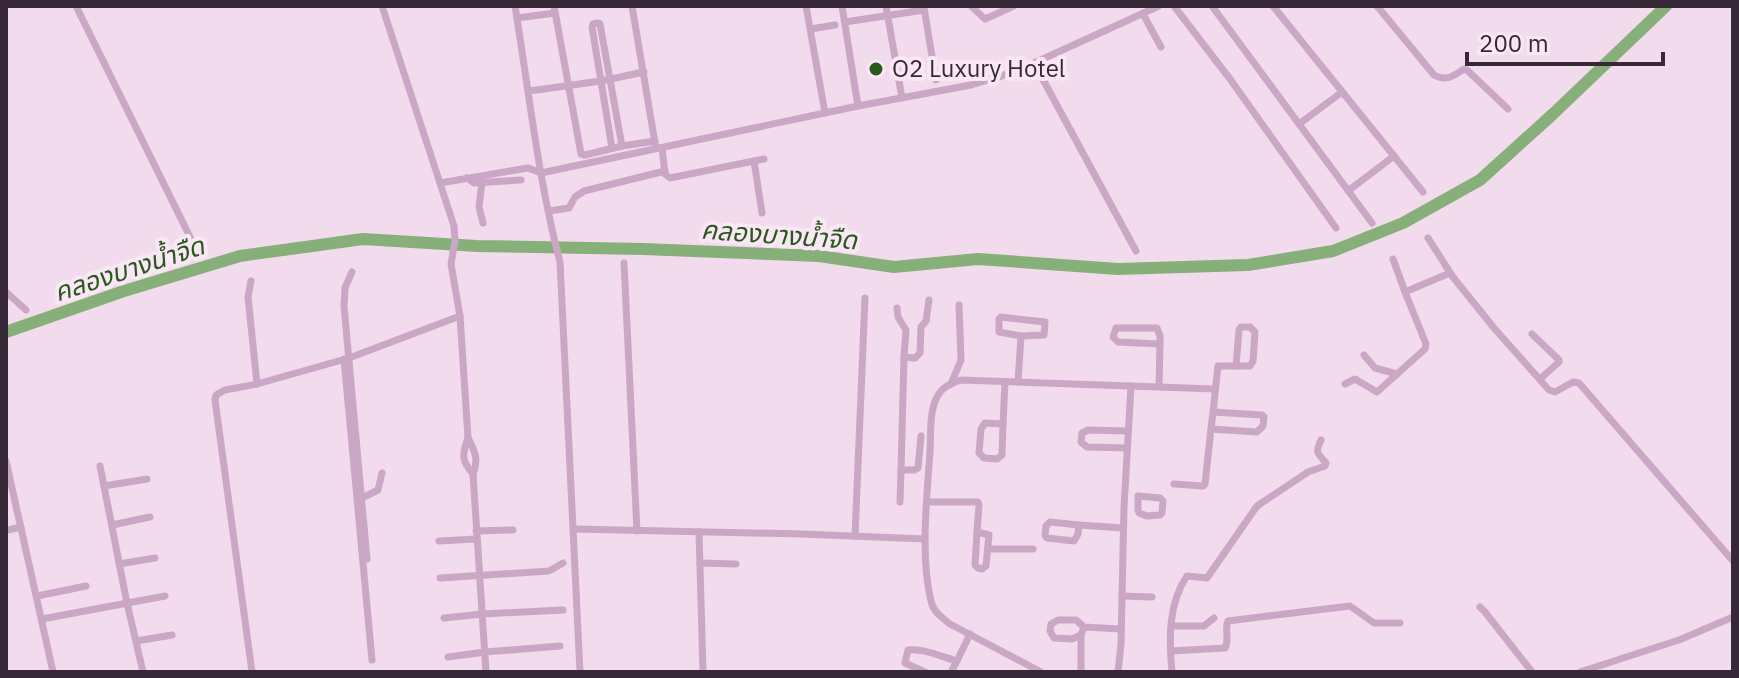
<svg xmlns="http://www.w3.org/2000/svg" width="1739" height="678" viewBox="0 0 1739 678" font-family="'IBM Plex Sans','Noto Sans Thai',sans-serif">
<rect width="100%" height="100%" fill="#f2dbec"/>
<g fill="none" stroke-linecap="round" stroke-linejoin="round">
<polyline stroke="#87af7a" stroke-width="12" points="6,332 124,291 240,256 363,239 477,246 643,249 819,256 894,267 978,259 1118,269 1248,265 1333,251 1403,223 1480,180 1553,114 1666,6"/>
<g stroke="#caa7c4" stroke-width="7">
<polyline points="76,6 191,239"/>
<path d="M 382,6 L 454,226 L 455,241 L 451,264 L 460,316 L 468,438 C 462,455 461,460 473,474"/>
<path d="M 515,6 C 529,91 538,179 560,262 L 580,672"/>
<polyline points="554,6 581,154 585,155 622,146 655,141"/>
<polyline points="632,6 655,143"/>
<polyline points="806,6 825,113"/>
<polyline points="842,6 858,106"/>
<polyline points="886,6 902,98"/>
<polyline points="971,6 985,19 1014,6"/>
<polyline points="1174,6 1230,79 1336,228"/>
<polyline points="1212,6 1372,223"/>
<polyline points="1273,6 1423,192"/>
<path d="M 1377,6 L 1434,75 C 1447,82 1453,76 1464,69 L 1467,70 L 1508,109"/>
<polyline points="924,8 936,80"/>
<polyline points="1143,14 1161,47"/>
<polyline points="517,18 555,13"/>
<polyline points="845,22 924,10"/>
<polyline points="811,29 835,25"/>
<polyline points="1034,63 1136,251"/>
<polyline points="529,91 601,81 644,72"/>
<polyline points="1299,124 1342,92"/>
<polyline points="612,148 592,27 593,24 598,23 600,24 622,146"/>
<polyline points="662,148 665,174 670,178 764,159"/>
<polyline points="754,161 762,213"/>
<polyline points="467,178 474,183 521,180"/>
<polyline points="482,182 479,207 483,223"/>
<polyline points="440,183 528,168 541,173 858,106 971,85 999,77 1034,63 1159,6"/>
<polyline points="1348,191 1394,156"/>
<polyline points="549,211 569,208 575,197 584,191 665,171"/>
<polyline points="1428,238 1453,277 1494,328 1549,390 1555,392 1573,382 1579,383 1733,561"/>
<polyline points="1393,259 1405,292"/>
<polyline points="624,263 637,531"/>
<polyline points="352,272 345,288 344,306 367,559"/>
<polyline points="251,281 248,297 257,384"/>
<polyline points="6,292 26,310"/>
<polyline points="897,308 898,317 906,330 904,357 915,358 920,353 921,327 926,321 929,300"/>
<polygon points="1241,327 1250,327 1255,332 1253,361 1250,366 1236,366 1239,330"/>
<polygon points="1116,328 1157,328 1160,336 1160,344 1118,342 1113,337"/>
<polyline points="1532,334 1559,360 1559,362 1540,379"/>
<polyline points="1364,355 1375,368 1397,374"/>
<polyline points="904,357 901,470 914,470 918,468 921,436"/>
<polyline points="344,359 372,660"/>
<polyline points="1018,382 1021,336 1044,335 1045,322 1001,317 999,319 999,332 1021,336"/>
<polyline points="951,384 961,360 959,305"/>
<polyline points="1345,384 1355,379 1377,392 1425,349 1426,344 1405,292 1450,273"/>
<polyline points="1159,386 1160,344"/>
<polygon points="1213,412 1262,415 1264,417 1263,426 1257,432 1211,429"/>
<polyline points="1213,412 1218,366 1236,366"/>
<polygon points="985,423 1003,424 1002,455 997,459 984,458 979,453 981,429"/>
<polyline points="1003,424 1005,382"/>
<path d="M 468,438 C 475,451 479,460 473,474 L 486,672"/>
<polyline points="1127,448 1087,447 1081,442 1082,433 1088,430 1128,431"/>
<polyline points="6,461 53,672"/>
<polyline points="100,466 127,603 143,672"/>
<polyline points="1174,484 1203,486 1205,484 1211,429"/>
<polyline points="104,486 147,479"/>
<polygon points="1138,496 1160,498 1163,501 1162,513 1160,515 1147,516 1139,513 1138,510"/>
<polyline points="362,498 378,490 382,473"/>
<polyline points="900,502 901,470"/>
<polyline points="927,502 978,502 979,505 977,532"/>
<polygon points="1050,522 1079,525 1078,534 1074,541 1047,538 1045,535 1046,526"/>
<polyline points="112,525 150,517"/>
<polyline points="1079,525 1123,528"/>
<polyline points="574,529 802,534 925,539"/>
<polyline points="8,530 21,527"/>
<polyline points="476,531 513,530"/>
<polyline points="699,532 703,672"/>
<polygon points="977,532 989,535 986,566 982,569 978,568 975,565"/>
<polyline points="855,536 865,298"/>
<polyline points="439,541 476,539"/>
<polyline points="988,549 1033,549"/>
<polyline points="700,563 736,564"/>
<polyline points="119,564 155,558"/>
<polyline points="440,578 549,571 563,563"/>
<polyline points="37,596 86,586"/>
<polyline points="1122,596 1152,597"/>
<polyline points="1480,607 1485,612 1532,672"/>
<polyline points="444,618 482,614 563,610"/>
<polyline points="42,619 165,596"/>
<polyline points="1172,626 1204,626 1214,618"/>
<polyline points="1084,627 1081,635 1072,639 1054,638 1050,631 1051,624 1058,620 1076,620 1084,627 1121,629"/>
<polyline points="136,641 172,635"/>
<path d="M 1171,651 L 1225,648 C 1230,639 1224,629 1228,621 L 1350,606 L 1374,623 L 1400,623"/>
<polyline points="448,657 485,652 560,646"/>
<polyline points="957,661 970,634"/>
<polyline points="252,672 215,400 216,395 225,390 257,384 349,358 460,316"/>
<path d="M 925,672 L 905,663 L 908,650 C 923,648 942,657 957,661 L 951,672"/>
<path d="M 1041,672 L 950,624 C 941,617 933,611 931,601 C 920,557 927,497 930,452 C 931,436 929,412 937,397 C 942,387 951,383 961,380 L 1215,389"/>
<polyline points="1081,672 1081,635"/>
<polyline points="1118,672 1121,644 1124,507 1131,386"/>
<path d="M 1172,672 C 1169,640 1168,603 1187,576 L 1207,578 L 1257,506 L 1308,472 L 1325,466 L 1326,463 C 1317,452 1315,453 1321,440"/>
<polyline points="1580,672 1679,640 1733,617"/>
</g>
</g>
<circle fill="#2a581d" stroke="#fae7f5" stroke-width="3" cx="876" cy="69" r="8"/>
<g text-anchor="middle" stroke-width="8" stroke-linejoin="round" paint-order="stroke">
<g font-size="24" fill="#362836" stroke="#fae7f5" text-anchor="start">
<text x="892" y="77">O2 Luxury Hotel</text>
</g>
<g font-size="26" font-style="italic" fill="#2a581d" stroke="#fae7f5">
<text transform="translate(779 235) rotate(4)" y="9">คลองบางน้ำจืด</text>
<text transform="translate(129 269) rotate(-18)" y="9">คลองบางน้ำจืด</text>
</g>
</g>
<rect width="1739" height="678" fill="none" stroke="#362836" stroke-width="16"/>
<path d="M1467 52v12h196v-12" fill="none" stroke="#362836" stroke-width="4"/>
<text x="1479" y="52" font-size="24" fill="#362836" stroke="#fae7f5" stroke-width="6" paint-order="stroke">200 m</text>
</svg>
